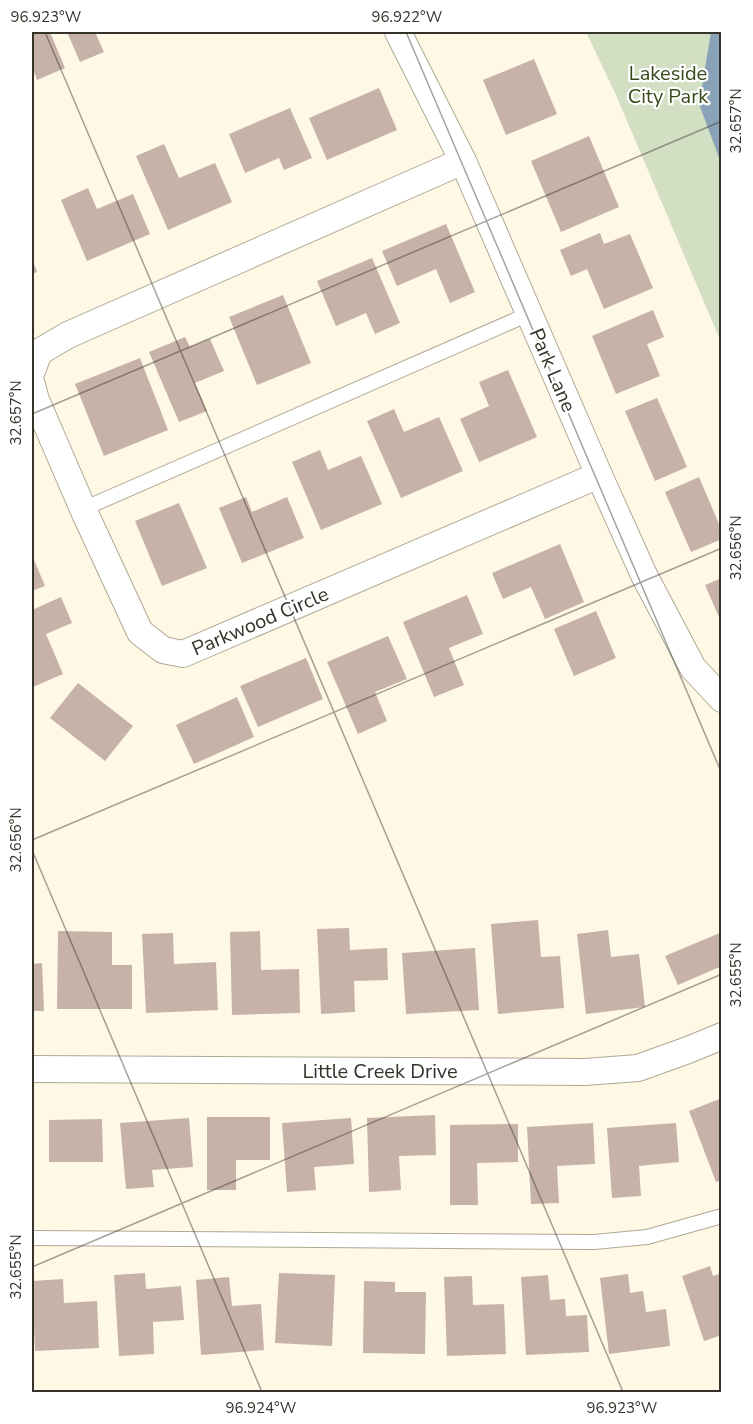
<svg xmlns="http://www.w3.org/2000/svg" width="753" height="1424" viewBox="0 0 753 1424" font-family="'Nunito Sans',sans-serif">
<rect width="100%" height="100%" fill="#fff8e4"/>
<polygon fill="#d3dfc2" points="586,32 721,32 721,342 616,95"/>
<polygon fill="#8aa2b7" points="711,32 721,32 721,163 699,104"/>
<g fill="#c7b2aa">
<polygon points="32,32 50,32 65,68 37,80 33,69 32,69"/>
<polygon points="67,32 95,32 104,52 80,62"/>
<polygon points="534,59 557,114 506,135 483,80"/>
<polygon points="379,88 397,130 327,160 309,118"/>
<polygon points="290,108 312,158 284,170 279,158 245,173 229,134"/>
<polygon points="589,136 619,207 561,232 531,161"/>
<polygon points="164,144 179,178 215,163 232,202 168,230 136,156"/>
<polygon points="88,188 97,209 133,194 150,234 87,261 61,200"/>
<polygon points="446,224 475,292 450,303 436,269 397,286 382,251"/>
<polygon points="600,233 604,244 630,234 653,288 604,309 587,269 571,276 560,250"/>
<polygon points="32,258 37,272 32,274"/>
<polygon points="372,258 400,323 375,334 366,313 336,326 317,281"/>
<polygon points="283,295 311,363 257,385 229,317"/>
<polygon points="653,310 664,337 647,344 660,376 616,394 592,336"/>
<polygon points="185,337 190,347 210,339 224,371 195,383 207,411 179,422 149,352"/>
<polygon points="140,358 168,430 104,456 75,384"/>
<polygon points="508,370 537,437 479,462 460,419 489,406 479,382"/>
<polygon points="657,398 687,467 655,481 625,411"/>
<polygon points="394,409 404,432 439,417 463,471 401,498 367,421"/>
<polygon points="320,450 328,470 361,456 382,504 321,530 292,462"/>
<polygon points="699,477 722,531 722,539 691,552 665,492"/>
<polygon points="246,497 252,512 287,497 304,538 242,563 219,508"/>
<polygon points="179,503 207,568 162,586 135,521"/>
<polygon points="560,544 584,602 545,619 531,587 503,599 492,573"/>
<polygon points="32,555 45,586 32,591"/>
<polygon points="722,578 722,624 705,585"/>
<polygon points="467,595 483,634 449,648 464,685 434,697 403,622"/>
<polygon points="61,597 72,623 46,634 63,674 33,687 32,682 32,610"/>
<polygon points="596,611 616,658 574,676 554,629"/>
<polygon points="388,636 407,679 375,692 387,721 358,734 327,662"/>
<polygon points="306,658 323,699 258,727 240,686"/>
<polygon points="78,683 133,726 105,761 50,718"/>
<polygon points="237,697 254,737 194,764 176,725"/>
<polygon points="538,920 541,957 560,956 564,1008 498,1014 491,924"/>
<polygon points="349,928 350,950 387,948 388,980 354,981 355,1012 321,1014 317,929"/>
<polygon points="608,930 611,957 639,954 645,1007 586,1014 577,934"/>
<polygon points="58,931 112,932 112,965 132,965 132,1009 57,1009"/>
<polygon points="260,931 261,970 299,969 300,1013 232,1015 230,932"/>
<polygon points="722,932 722,966 678,985 665,956"/>
<polygon points="173,933 174,964 216,962 218,1010 146,1013 142,934"/>
<polygon points="475,948 479,1010 406,1014 402,953"/>
<polygon points="42,963 44,1011 32,1011 32,964"/>
<polygon points="722,1098 722,1180 716,1182 689,1111"/>
<polygon points="435,1115 436,1155 399,1156 401,1190 369,1192 367,1118"/>
<polygon points="207,1117 270,1117 270,1160 236,1160 236,1190 207,1190"/>
<polygon points="189,1118 193,1167 152,1170 154,1187 126,1189 120,1123"/>
<polygon points="351,1118 354,1164 314,1167 316,1190 287,1192 282,1123"/>
<polygon points="102,1119 103,1162 49,1162 49,1120"/>
<polygon points="593,1123 595,1164 557,1166 559,1203 531,1204 527,1127"/>
<polygon points="676,1123 679,1162 639,1166 641,1196 612,1198 607,1128"/>
<polygon points="518,1124 518,1162 477,1163 478,1205 450,1205 450,1125"/>
<polygon points="710,1266 713,1276 722,1273 722,1335 704,1341 682,1276"/>
<polygon points="145,1273 146,1289 181,1286 184,1320 153,1322 154,1354 119,1356 114,1275"/>
<polygon points="279,1273 335,1275 332,1346 275,1343"/>
<polygon points="628,1274 630,1293 643,1291 646,1312 666,1309 670,1346 609,1354 600,1278"/>
<polygon points="548,1275 550,1300 565,1299 566,1316 587,1315 589,1352 526,1355 521,1277"/>
<polygon points="472,1276 473,1305 504,1304 506,1354 447,1356 444,1277"/>
<polygon points="229,1277 232,1306 261,1304 264,1350 201,1355 196,1280"/>
<polygon points="63,1279 64,1303 97,1301 99,1348 35,1351 32,1281"/>
<polygon points="364,1281 395,1282 395,1292 426,1292 425,1354 363,1353"/>
</g>
<g fill="none" stroke-linecap="round" stroke-linejoin="round">
<g stroke="#afa895" stroke-width="16">
<g id="lane">
<polyline points="83,509 529,314"/>
<polyline points="32,1238 594,1242 647,1237 722,1216"/>
</g>
</g>
<g stroke="#afa895" stroke-width="28">
<g id="street">
<polyline points="398,32 463,161 599,475 644,575 693,668 722,699"/>
<polyline points="32,371 39,352 68,335 463,161"/>
<polyline points="32,385 36,400 83,509 140,632 163,650 183,654 599,475"/>
<polyline points="32,1069 585,1072 638,1068 688,1050 722,1036"/>
</g>
</g>
<use href="#lane" stroke="#fff" stroke-width="14"/>
<use href="#street" stroke="#fff" stroke-width="26"/>
</g>
<path fill="none" stroke="#35322a" stroke-width="1.5" stroke-opacity="0.45" d="M 45,32 L 623,1392M 406,32 L 722,774M 32,414 L 722,121M 32,840 L 722,548M 32,850 L 262,1392M 32,1267 L 722,974"/>
<g text-anchor="middle" stroke-width="4.5" stroke-linejoin="round" paint-order="stroke">
<g font-size="20" fill="#39481a" stroke="#fff">
<text x="668" y="80">Lakeside<tspan x="668" dy="23">City Park</tspan></text>
</g>
<g font-size="20" fill="#35322a" stroke="#fff">
<text transform="translate(553 370) rotate(67)" y="7">Park Lane</text>
<text transform="translate(260 621) rotate(-23)" y="7">Parkwood Circle</text>
<text x="380" y="1078">Little Creek Drive</text>
</g>
</g>
<rect width="753" height="1424" fill="none" stroke="#ffffff" stroke-width="66"/>
<rect x="33" y="33" width="687" height="1358" fill="none" stroke="#35322a" stroke-width="2"/>
<g font-size="15" text-anchor="middle" fill="#35322a">
<text x="46" y="22">96.923°W</text>
<text x="407" y="22">96.922°W</text>
<text transform="translate(736 121) rotate(-90)" y="5">32.657°N</text>
<text transform="translate(16 413) rotate(-90)" y="5">32.657°N</text>
<text transform="translate(736 548) rotate(-90)" y="5">32.656°N</text>
<text transform="translate(16 840) rotate(-90)" y="5">32.656°N</text>
<text transform="translate(736 975) rotate(-90)" y="5">32.655°N</text>
<text transform="translate(16 1267) rotate(-90)" y="5">32.655°N</text>
<text x="261" y="1413">96.924°W</text>
<text x="622" y="1413">96.923°W</text>
</g>
</svg>
